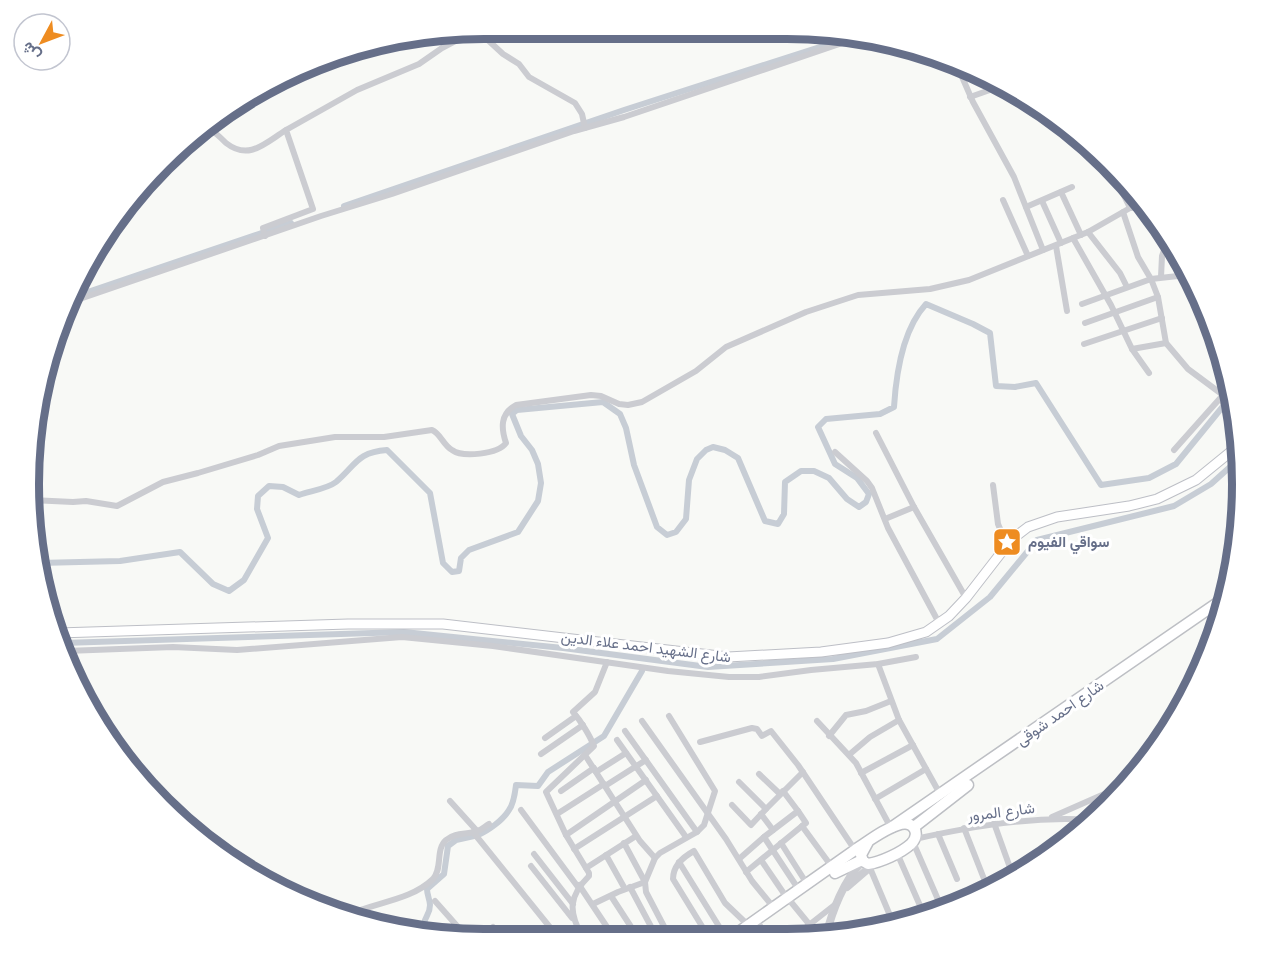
<svg xmlns="http://www.w3.org/2000/svg" width="1271" height="968" viewBox="0 0 1271 968" font-family="Roboto,Vazirmatn,sans-serif">
<rect width="100%" height="100%" fill="#f8f9f6"/>
<g fill="none" stroke-linecap="round" stroke-linejoin="round">
<g stroke="#c7cdd5" stroke-width="6">
<polyline points="344,206 624,110 854,36"/>
<polyline points="73,297 291,223"/>
<path d="M 39,563 L 120,561 L 180,552 L 213,584 L 229,591 L 244,580 L 268,538 L 257,509 L 258,496 L 269,486 L 283,487 L 299,495 C 310,491 327,489 336,482 C 356,465 357,452 387,450 L 430,493 L 443,563 L 452,572 L 459,571 L 461,558 L 469,550 L 518,532 L 538,501 L 541,483 L 538,464 L 532,450 L 521,436 L 512,414 L 517,410 L 603,402 L 620,414 L 626,428 L 634,465 L 657,527 L 667,535 L 676,532 L 686,519 L 689,480 L 697,459 L 706,450 L 713,447 L 725,450 L 738,458 L 765,521 L 778,524 L 784,514 L 785,482 L 801,471 L 814,471 L 829,478 L 847,499 L 859,507 L 866,502 L 869,494 L 857,478 L 835,464 L 818,427 L 826,419 L 880,414 L 894,407 C 896,375 903,329 926,304 L 973,324 L 990,333 L 996,386 L 1015,387 L 1036,383 L 1101,485 L 1149,478 L 1176,464 L 1233,394"/>
<polyline points="63,643 404,632 563,648 708,667 833,659 937,639 990,597 1037,540 1174,506 1211,484 1240,458"/>
<path d="M 478,835 C 488,831 503,820 509,810 C 514,803 515,793 516,785 L 538,786 L 548,772 L 604,736 L 642,671"/>
<path d="M 426,936 C 420,917 430,918 430,905 C 430,900 427,895 427,889 L 444,874 L 448,846 L 456,840 L 474,836"/>
</g>
<g stroke="#bdbfc6" stroke-width="11">
<polyline id="secondary" points="58,633 348,624 443,624 728,657 821,652 888,643 926,632 949,616 966,598 1011,540 1028,527 1057,517 1129,506 1157,499 1196,480 1239,445"/>
</g>
<g stroke="#bdbfc4" stroke-width="13">
<g id="primary">
<polyline points="892,827 1226,597"/>
<polyline points="914,827 968,785"/>
<polyline points="835,873 862,860"/>
<path d="M 733,936 L 855,850 C 869,841 885,828 901,824 C 914,821 921,834 911,844 C 901,853 881,862 868,864 L 863,861 L 861,855 L 868,842"/>
</g>
</g>
<g stroke="#cbccd1" stroke-width="6">
<polyline points="477,30 503,54 519,64 529,77 575,103 582,114 585,128"/>
<polyline points="956,63 973,102 1014,177 1043,250"/>
<polyline points="970,97 1004,85"/>
<path d="M 207,127 C 214,131 220,137 226,143 C 249,161 265,143 286,130"/>
<polyline points="181,147 190,144 194,137"/>
<polyline points="1116,179 1130,208"/>
<polyline points="1061,192 1081,235"/>
<polyline points="1003,200 1028,256"/>
<polyline points="1042,201 1061,243"/>
<polyline points="1026,207 1072,187"/>
<polyline points="1123,212 1138,257 1151,279 1158,297 1166,343 1188,369 1223,395 1174,450"/>
<polyline points="1088,232 1120,273 1127,287"/>
<polyline points="265,236 263,228 313,209 286,130 357,90 419,64 442,48 478,29"/>
<polyline points="1073,238 1111,305 1132,349 1149,373"/>
<polyline points="1056,246 1067,311"/>
<polyline points="1161,277 1162,256 1169,236"/>
<polyline points="71,302 321,216 392,194 574,131 624,117 860,37"/>
<polyline points="1082,304 1151,279 1187,275"/>
<polyline points="1085,323 1158,297"/>
<polyline points="1084,344 1162,318"/>
<polyline points="1132,349 1166,343"/>
<polyline points="1220,399 1236,418"/>
<polyline points="876,433 914,507 966,598"/>
<polyline points="835,452 867,481 872,488 888,528 939,623"/>
<polyline points="993,485 998,524 1007,545"/>
<path d="M 31,500 L 73,502 L 86,501 L 117,506 L 163,482 L 198,473 L 258,455 L 279,446 L 335,437 L 384,437 L 432,430 C 441,434 443,445 452,450 C 463,458 498,454 506,443 C 501,428 500,414 516,405 L 591,395 L 601,396 L 619,404 L 628,405 L 642,402 L 696,371 L 726,347 L 806,312 L 858,295 L 930,289 L 969,280 L 1088,232 L 1130,208 L 1143,207"/>
<polyline points="885,519 914,507"/>
<polyline points="66,651 173,647 237,650 402,637 493,646 668,671 729,677 759,677 811,670 878,664 916,657"/>
<polyline points="878,664 899,720 940,794"/>
<polyline points="669,716 715,791 704,825 697,832"/>
<polyline points="642,721 726,839 752,881 774,908"/>
<polyline points="817,721 856,763 891,828"/>
<polyline points="625,731 697,832 660,853 655,858 645,882 646,892 669,936"/>
<polyline points="829,736 846,715 866,711 891,701"/>
<polyline points="545,738 576,716"/>
<polyline points="617,740 686,837"/>
<polyline points="700,742 752,728 757,729 762,736 771,731 798,765 855,850"/>
<polyline points="118,752 123,759"/>
<polyline points="541,754 583,725"/>
<polyline points="850,754 870,737 899,720"/>
<polyline points="585,755 640,841 655,858"/>
<polyline points="596,772 626,753"/>
<polyline points="861,773 913,745"/>
<polyline points="759,774 780,794"/>
<polyline points="739,782 766,809 803,772"/>
<polyline points="605,786 646,760"/>
<polyline points="561,791 594,768"/>
<polyline points="875,799 926,769"/>
<polyline points="450,801 477,831"/>
<polyline points="732,805 751,825 766,809"/>
<polyline points="521,810 578,887"/>
<polyline points="798,811 806,823 802,826 832,867"/>
<polyline points="557,814 604,784"/>
<polyline points="761,814 773,830"/>
<polyline points="1052,817 1127,784"/>
<polyline points="994,823 1013,876"/>
<polyline points="187,826 204,831 223,856"/>
<polyline points="964,828 988,889"/>
<polyline points="473,832 557,936"/>
<polyline points="938,834 957,879"/>
<polyline points="566,835 646,780"/>
<polyline points="764,837 799,890"/>
<path d="M 915,839 C 974,826 1032,816 1092,820"/>
<polyline points="913,842 943,911"/>
<polyline points="781,843 807,884"/>
<polyline points="574,849 657,796"/>
<polyline points="897,853 925,917"/>
<polyline points="534,854 573,904"/>
<polyline points="606,855 625,889"/>
<polyline points="739,859 764,837 798,811 783,791"/>
<polyline points="761,860 787,898"/>
<polyline points="679,862 725,936"/>
<polyline points="531,866 572,918"/>
<polyline points="586,868 636,836"/>
<polyline points="870,868 894,925"/>
<polyline points="746,872 802,826"/>
<polyline points="579,885 613,936"/>
<polyline points="630,887 656,936"/>
<polyline points="611,896 637,936"/>
<polyline points="435,901 466,936"/>
<polyline points="791,902 809,924"/>
<polyline points="593,904 618,892 645,882 624,843"/>
<path d="M 348,915 C 375,902 410,901 433,879 C 443,868 435,850 446,840 C 456,832 467,835 477,831 C 482,830 485,826 489,824"/>
<polyline points="759,924 766,936"/>
<polyline points="493,927 501,936"/>
<polyline points="428,931 432,936"/>
<path d="M 582,936 C 568,911 569,896 589,876 L 589,873 L 566,835 L 546,792 L 594,746 C 590,736 581,721 573,712 L 595,692 L 607,662"/>
<path d="M 708,936 L 673,879 C 673,865 683,857 694,851 L 725,903 L 748,925"/>
<polyline points="795,936 837,903"/>
</g>
<g stroke="#cbccd1" stroke-width="8">
<polyline points="1223,395 1231,386"/>
<polyline points="847,887 876,862"/>
<path d="M 826,936 C 832,911 844,880 862,862"/>
</g>
<use href="#secondary" stroke="#fff" stroke-width="9"/>
<use href="#primary" stroke="#fff" stroke-width="10"/>
</g>
<defs>
<g id="sight-square" transform="scale(1.5)"><rect x="-9" y="-9" width="18" height="18" rx="4" fill="#ee8c21" stroke="#fff"/><path d="M0-6L1.8-2.2L6-1.7L2.9 1.2L3.7 5.4L0 3.3L-3.7 5.4L-2.9 1.2L-6-1.7L-1.8-2.2Z" fill="#fff"/></g>
</defs>
<g fill-rule="evenodd">
<use href="#sight-square" x="1007" y="542"/>
</g>
<g text-anchor="middle" stroke-width="6" stroke-linejoin="round" paint-order="stroke">
<g font-size="15" font-weight="bold" fill="#666f89" stroke="#fff" text-anchor="start">
<text x="1028" y="547">سواقي الفيوم</text>
</g>
<g font-size="15" fill="#666f89" stroke="#fff">
<text transform="translate(646 647) rotate(7)" y="5">شارع الشهيد احمد علاء الدين</text>
<text transform="translate(1060 713) rotate(-35)" y="5">شارع احمد شوقى</text>
<text transform="translate(1001 812) rotate(-7)" y="5">شارع المرور</text>
</g>
</g>
<path d="M0 0H1271V968H0ZM484 39H787A445 445 0 0 1 1232 484V484A445 445 0 0 1 787 929H484A445 445 0 0 1 39 484V484A445 445 0 0 1 484 39Z" fill="#fff" fill-rule="evenodd"/>
<path fill="none" stroke="#666f89" stroke-width="8" d="M484 39H787A445 445 0 0 1 1232 484V484A445 445 0 0 1 787 929H484A445 445 0 0 1 39 484V484A445 445 0 0 1 484 39Z"/>
<g transform="translate(42 42) rotate(229)"><circle r="28" fill="#ffffff" stroke="#c2c5d0" stroke-width="1.5"/>
<path d="M0-4.5L10 22L0 15L-10 22Z" fill="#ee8c21"/>
<text y="-9" font-size="16" font-weight="bold" text-anchor="middle" fill="#666f89">ش</text>
</g>
</svg>
